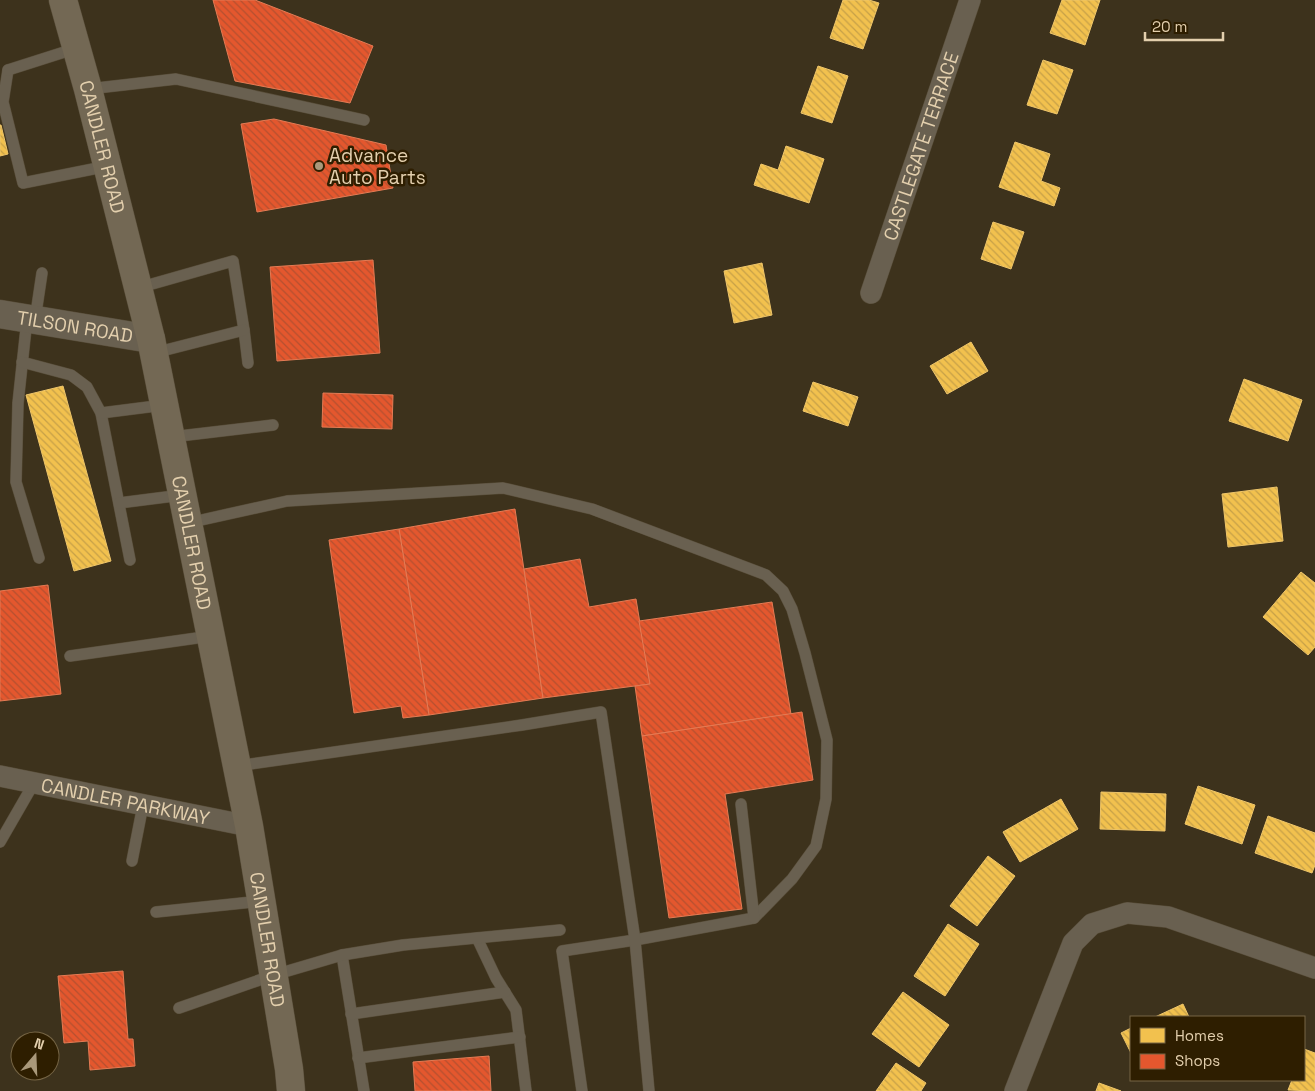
<svg xmlns="http://www.w3.org/2000/svg" width="1315" height="1091" viewBox="0 0 1315 1091" font-family="'Space Grotesk',sans-serif">
<defs>
<pattern id="homes-back-hatch" width="6" height="6" patternUnits="userSpaceOnUse" patternTransform="scale(1.25)"><rect width="6" height="6" fill="#f2c14e"/><path d="M-1 5l2 2M0 0l6 6M5-1l2 2" fill="none" stroke="#c6a048"/></pattern>
<pattern id="shops-back-hatch" width="6" height="6" patternUnits="userSpaceOnUse" patternTransform="scale(1.25)"><rect width="6" height="6" fill="#e4572e"/><path d="M-1 5l2 2M0 0l6 6M5-1l2 2" fill="none" stroke="#b45030"/></pattern>
</defs>
<rect width="100%" height="100%" fill="#3d321c"/>
<g fill="url(#homes-back-hatch)" stroke="#eec56a">
<polygon points="843,0 869,0 879,3 863,49 830,38"/>
<polygon points="1062,0 1100,0 1085,45 1050,33"/>
<polygon points="1043,60 1073,70 1057,114 1027,105"/>
<polygon points="818,66 848,76 832,123 801,113"/>
<polygon points="0,125 1,125 8,154 0,156"/>
<polygon points="1015,142 1050,154 1041,181 1060,188 1054,206 999,187"/>
<polygon points="786,146 824,159 809,203 754,185 761,164 778,170"/>
<polygon points="993,222 1024,232 1011,269 981,259"/>
<polygon points="762,263 772,315 734,323 724,271"/>
<polygon points="971,342 988,371 947,394 930,366"/>
<polygon points="1244,379 1302,400 1288,441 1229,421"/>
<polygon points="813,382 858,397 848,426 803,411"/>
<polygon points="63,386 111,561 74,571 26,395"/>
<polygon points="1277,487 1283,541 1228,547 1222,494"/>
<polygon points="1301,572 1315,583 1315,647 1308,655 1263,617"/>
<polygon points="1198,786 1255,805 1242,844 1185,824"/>
<polygon points="1101,792 1166,794 1165,831 1100,829"/>
<polygon points="1061,799 1078,829 1020,862 1003,832"/>
<polygon points="1268,816 1315,833 1315,865 1312,873 1255,853"/>
<polygon points="988,856 1015,876 977,926 950,906"/>
<polygon points="948,924 979,944 945,996 914,976"/>
<polygon points="903,992 949,1025 919,1067 872,1034"/>
<polygon points="1183,1004 1189,1017 1155,1017"/>
<polygon points="1131,1028 1131,1053 1121,1033"/>
<polygon points="1304,1049 1315,1053 1315,1091 1288,1090 1292,1080 1304,1080"/>
<polygon points="896,1063 926,1083 921,1091 876,1091"/>
<polygon points="1099,1083 1121,1091 1096,1091"/>
</g>
<g fill="url(#shops-back-hatch)" stroke="#e47b54">
<polygon points="213,0 255,0 373,46 350,103 235,81"/>
<polygon points="274,119 386,145 393,188 257,212 241,124"/>
<polygon points="373,260 380,353 277,361 270,267"/>
<polygon points="323,393 393,395 392,429 322,427"/>
<polygon points="515,509 543,698 429,715 399,529"/>
<polygon points="399,529 429,715 403,718 401,706 354,713 329,540"/>
<polygon points="580,559 589,607 636,599 650,684 543,698 524,569"/>
<polygon points="48,585 61,694 0,701 0,591"/>
<polygon points="772,602 791,714 642,736 635,686 650,684 639,621"/>
<polygon points="802,712 813,780 725,794 742,909 669,918 642,736"/>
<polygon points="123,971 128,1039 133,1039 135,1066 90,1070 88,1041 64,1043 58,976"/>
<polygon points="489,1056 491,1091 415,1091 413,1062"/>
</g>
<g fill="none" stroke-linecap="round" stroke-linejoin="round">
<g stroke="#584d39" stroke-width="12">
<g id="service">
<polyline points="8,70 3,102 23,183 108,166"/>
<polyline points="8,70 77,48"/>
<polyline points="88,89 176,79 364,120"/>
<polyline points="138,288 233,261 244,330 248,363"/>
<polyline points="27,319 18,403 16,482 39,558"/>
<polyline points="35,320 42,273"/>
<polyline points="154,353 244,330"/>
<polyline points="22,362 71,375 87,387 101,413 130,560"/>
<polyline points="101,413 164,405"/>
<polyline points="171,437 273,425"/>
<polyline points="119,503 182,495"/>
<polyline points="188,523 287,501 503,488 592,509 766,575 783,591 792,609 805,653 827,740 826,799 816,846 792,879 754,918 635,940 562,951 582,1091"/>
<polyline points="70,656 211,636"/>
<polyline points="237,766 522,725 601,712 635,940 649,1091"/>
<polyline points="741,804 754,918"/>
<polyline points="0,842 34,783"/>
<polyline points="132,861 143,805"/>
<polyline points="156,912 262,901"/>
<polyline points="477,938 496,978 516,1010 526,1091"/>
<polyline points="342,955 364,1091"/>
<polyline points="179,1008 274,975 342,955 403,945 560,930"/>
<polyline points="351,1014 505,992"/>
<polyline points="358,1058 520,1037"/>
</g>
</g>
<g stroke="#584d39" stroke-width="22">
<g id="minor">
<path id="s1" d="M 871,293 L 970,0"/>
<path id="s2" d="M 0,776 L 249,826"/>
<polyline points="1015,1091 1073,943 1092,924 1127,913 1168,917 1315,968"/>
</g>
</g>
<g stroke="#584d39" stroke-width="29">
<g id="tertiary">
<path id="s3" d="M 0,314 L 151,339"/>
</g>
</g>
<g stroke="#584d39" stroke-width="29">
<g id="secondary">
<path id="s4" d="M 63,0 L 88,89 L 151,339 L 249,826 L 289,1069 L 291,1091"/>
</g>
</g>
<use href="#service" stroke="#696050" stroke-width="11"/>
<use href="#minor" stroke="#696050" stroke-width="21"/>
<use href="#tertiary" stroke="#696050" stroke-width="28"/>
<use href="#secondary" stroke="#736854" stroke-width="28"/>
</g>
<circle fill="#a9987a" stroke="#2e1e00" stroke-width="2" cx="319" cy="166" r="5"/>
<g text-anchor="middle" stroke-width="5" stroke-linejoin="round" paint-order="stroke">
<g font-size="19" fill="#e3cfad" stroke="#2e1e00">
<text dy="7" stroke="none"><textPath href="#s1" startOffset="155">CASTLEGATE TERRACE</textPath></text>
<text dy="7" stroke="none"><textPath href="#s4" startOffset="152">CANDLER ROAD</textPath></text>
<text dy="7" stroke="none"><textPath href="#s3" startOffset="76">TILSON ROAD</textPath></text>
<text dy="7" stroke="none"><textPath href="#s4" startOffset="558">CANDLER ROAD</textPath></text>
<text dy="7" stroke="none"><textPath href="#s2" startOffset="128">CANDLER PARKWAY</textPath></text>
<text dy="7" stroke="none"><textPath href="#s4" startOffset="962">CANDLER ROAD</textPath></text>
</g>
<g font-size="19" fill="#e3cfad" stroke="#2e1e00" text-anchor="start">
<text x="329" y="162">Advance<tspan x="329" dy="22">Auto Parts</tspan></text>
</g>
</g>
<rect x="1130" y="1016" width="175" height="65" fill="#2e1e00" stroke="#766545"/>
<rect x="1140" y="1028" width="25" height="15" fill="#f2c14e" stroke="#766545"/>
<text x="1175" y="1041" font-size="15" fill="#e3cfad">Homes</text>
<rect x="1140" y="1054" width="25" height="15" fill="#e4572e" stroke="#766545"/>
<text x="1175" y="1066" font-size="15" fill="#e3cfad">Shops</text>
<g transform="translate(35 1056) rotate(19)"><circle r="24" fill="#2e1e00" stroke="#766545"/>
<path d="M0-4L9 19L0 12L-9 19Z" fill="#a9987a"/>
<text y="-8" font-size="14" font-weight="bold" text-anchor="middle" fill="#e3cfad">N</text>
</g>
<path d="M1145 32v8h78v-8" fill="none" stroke="#e3cfad" stroke-width="2.5"/>
<text x="1152" y="32" font-size="15" fill="#e3cfad" stroke="#2e1e00" stroke-width="4" paint-order="stroke">20 m</text>
</svg>
